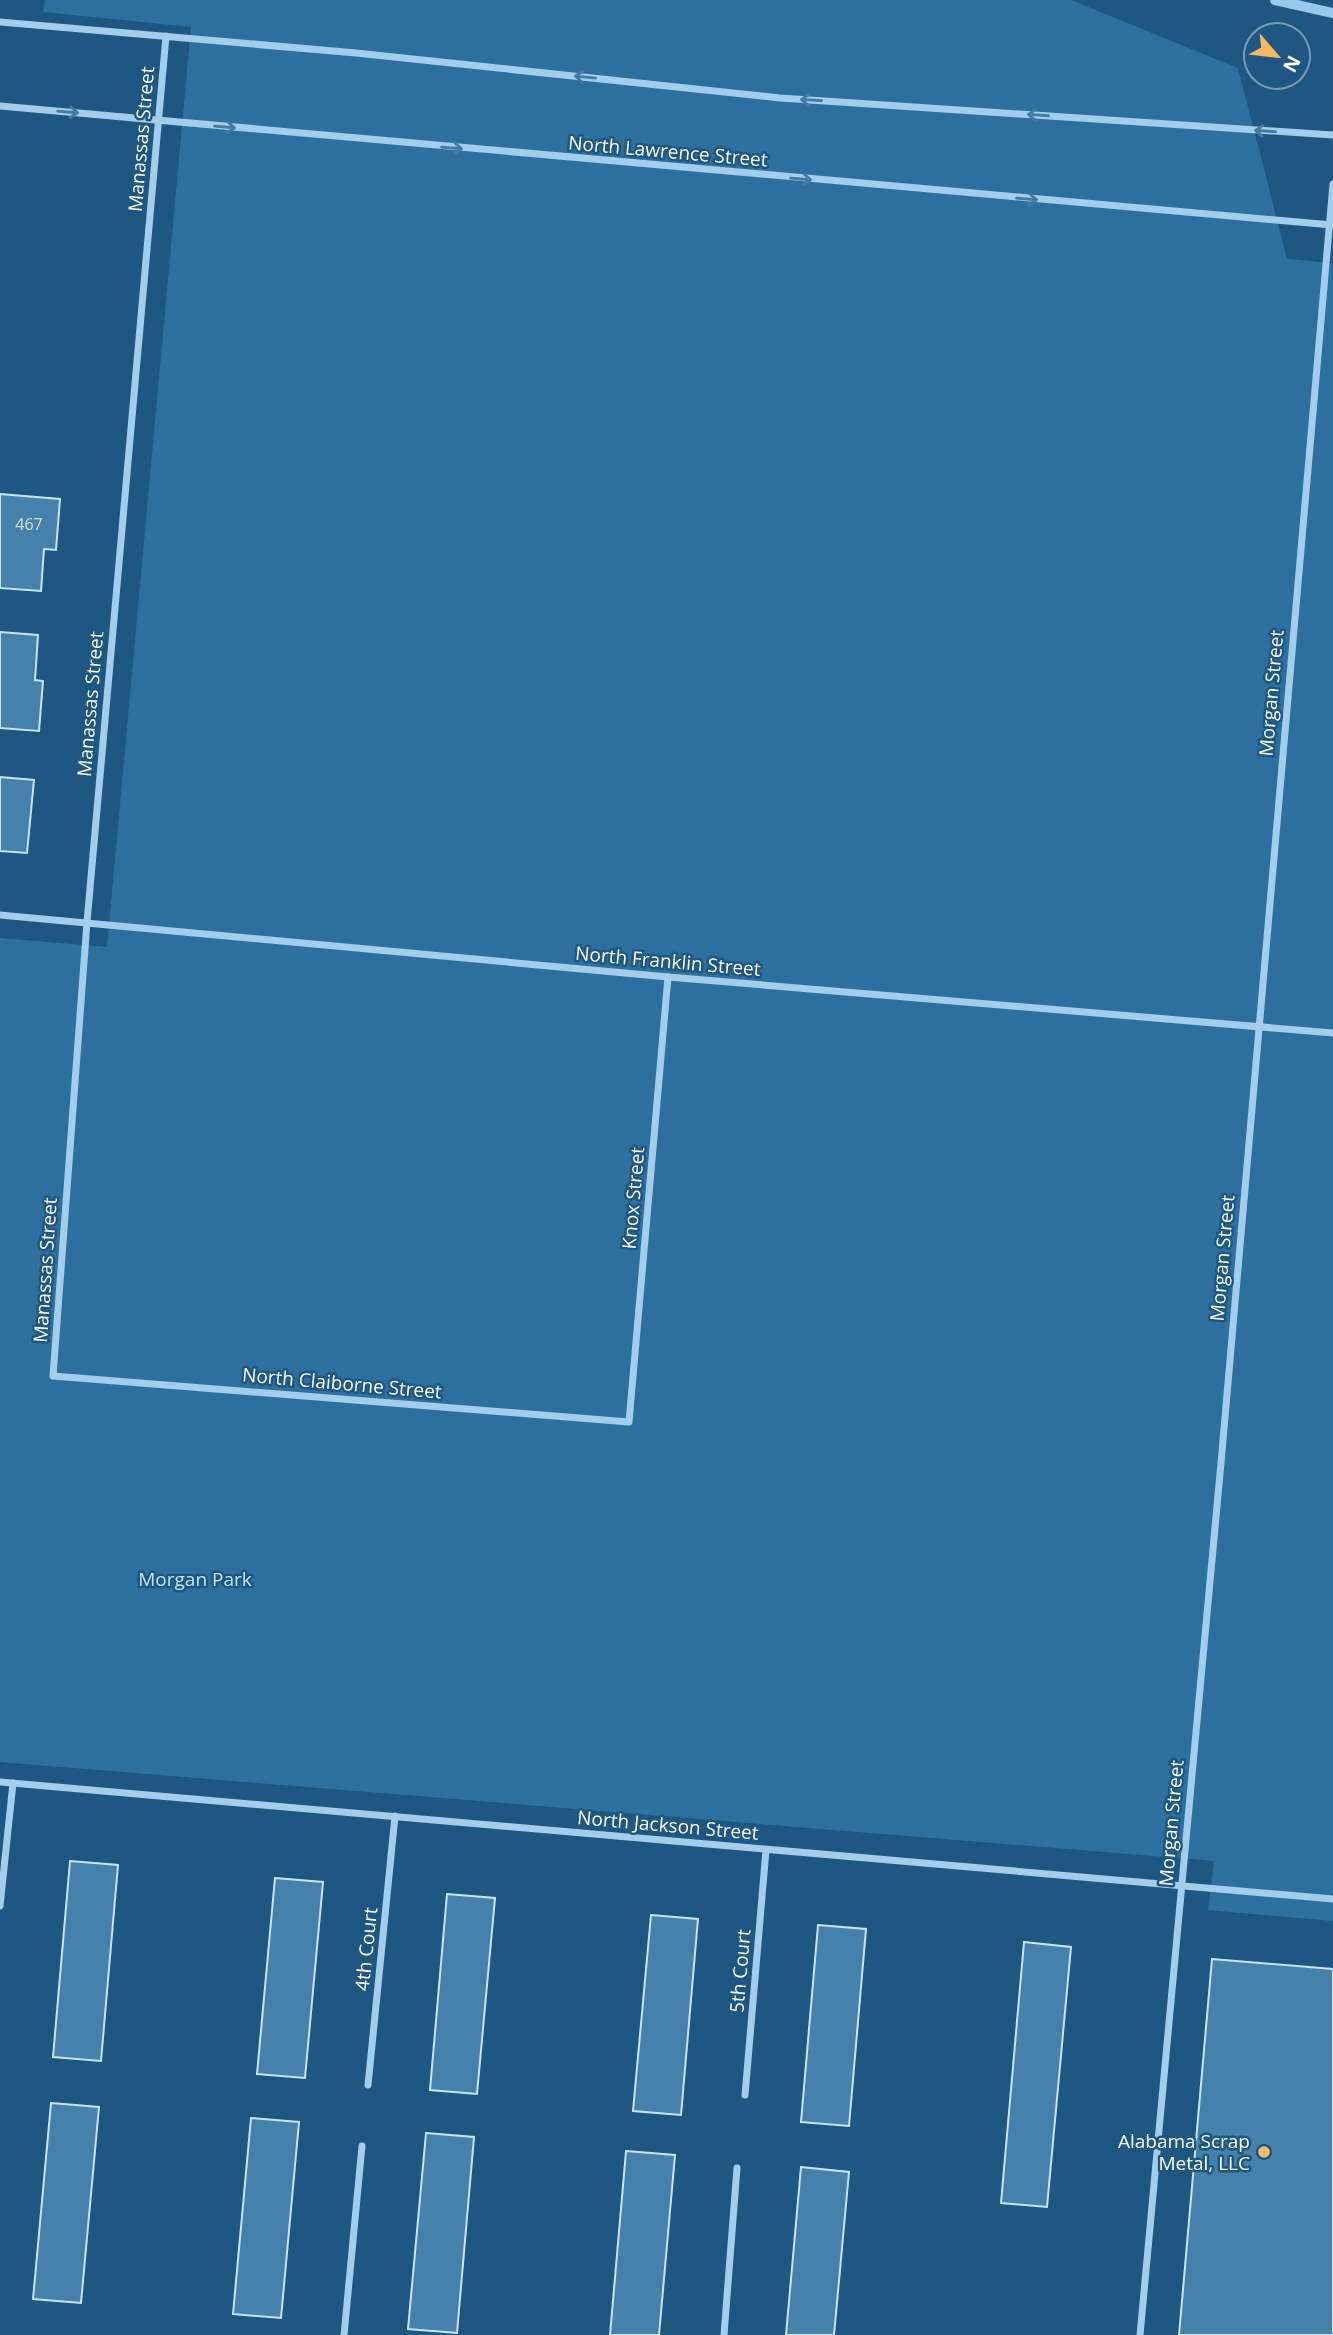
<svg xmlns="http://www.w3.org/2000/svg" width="1333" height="2335" viewBox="0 0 1333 2335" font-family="'Open Sans',sans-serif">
<rect width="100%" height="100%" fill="#1d5782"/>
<polygon fill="#2d709f" points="45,0 1071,0 1238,68 1287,259 1333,263 1333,1921 1208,1910 1214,1861 0,1762 0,938 107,947 191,27 43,12"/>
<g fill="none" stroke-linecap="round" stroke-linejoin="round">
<polyline stroke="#96c9eb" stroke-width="10" points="1275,0 1333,13"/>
</g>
<g fill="#4581ab" stroke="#c7e4f7" stroke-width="2">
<polygon points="0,494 60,499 56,550 44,549 41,591 0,588"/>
<polygon points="0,632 38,635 35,680 43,681 39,731 0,728"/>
<polygon points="0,777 34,780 27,853 0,851"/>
<polygon points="70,1861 118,1865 101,2061 53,2057"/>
<polygon points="275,1878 323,1882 305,2078 257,2074"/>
<polygon points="447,1894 495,1898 477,2094 430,2090"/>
<polygon points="651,1915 698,1919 681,2115 633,2111"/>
<polygon points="818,1925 866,1929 849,2126 801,2122"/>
<polygon points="1024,1942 1071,1947 1047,2207 1001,2203"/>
<polygon points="1212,1959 1333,1969 1333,2335 1179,2335"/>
<polygon points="51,2103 99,2107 81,2303 33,2299"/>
<polygon points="251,2118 299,2122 281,2318 233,2314"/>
<polygon points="426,2133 474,2137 457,2333 408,2329"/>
<polygon points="626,2151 675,2155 659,2335 610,2335"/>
<polygon points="801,2167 849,2172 834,2335 786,2335"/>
</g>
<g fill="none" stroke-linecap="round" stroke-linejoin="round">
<g stroke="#a3cdea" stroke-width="7">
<polyline points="0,22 356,53 780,98 1333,135"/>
<polyline points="166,36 87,922 53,1376 629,1422 668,977"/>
<polyline points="0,106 1332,225"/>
<polyline points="0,915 668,977 1333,1033"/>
<polyline points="0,1782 1333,1899"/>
<polyline points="0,1906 13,1783"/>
<polyline points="368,2085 395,1816"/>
<polyline points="745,2095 766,1850"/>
<polyline points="344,2335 362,2146"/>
<polyline points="724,2335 737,2168"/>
<polyline points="1140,2335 1221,1463 1333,184"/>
</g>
</g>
<defs><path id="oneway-shaft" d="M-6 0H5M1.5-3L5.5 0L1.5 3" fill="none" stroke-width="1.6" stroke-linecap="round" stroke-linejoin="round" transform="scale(1.75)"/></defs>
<g stroke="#457aa1">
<use href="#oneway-shaft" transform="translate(585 77) rotate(-174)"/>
<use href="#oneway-shaft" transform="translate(811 100) rotate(-176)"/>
<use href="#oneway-shaft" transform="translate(68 112) rotate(5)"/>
<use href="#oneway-shaft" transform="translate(1038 115) rotate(-176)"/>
<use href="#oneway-shaft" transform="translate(225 127) rotate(5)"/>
<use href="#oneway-shaft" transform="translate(1265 131) rotate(-176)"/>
<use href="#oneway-shaft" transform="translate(452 148) rotate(5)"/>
<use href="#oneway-shaft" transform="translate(801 179) rotate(5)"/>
<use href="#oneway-shaft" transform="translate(1027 199) rotate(5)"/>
</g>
<circle fill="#f9b961" stroke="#1d5782" stroke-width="2.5" cx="1264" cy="2152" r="7"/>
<g text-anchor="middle" stroke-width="5" stroke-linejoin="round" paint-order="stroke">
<g font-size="16" fill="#d0e0ea">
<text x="29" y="530">467</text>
</g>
<g font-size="19" fill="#fff" stroke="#1d5782">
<text transform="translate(141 139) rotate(-85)" y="7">Manassas Street</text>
<text transform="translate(668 151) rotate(5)" y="7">North Lawrence Street</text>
<text transform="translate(1271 693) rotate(-85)" y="7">Morgan Street</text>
<text transform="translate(90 704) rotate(-85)" y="7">Manassas Street</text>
<text transform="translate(668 961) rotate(5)" y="7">North Franklin Street</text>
<text transform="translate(633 1198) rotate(-85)" y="7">Knox Street</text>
<text transform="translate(1222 1258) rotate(-85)" y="7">Morgan Street</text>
<text transform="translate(45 1270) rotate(-86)" y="7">Manassas Street</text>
<text transform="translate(342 1383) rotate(5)" y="7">North Claiborne Street</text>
<text transform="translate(1171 1823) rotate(-85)" y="7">Morgan Street</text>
<text transform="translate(668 1825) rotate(5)" y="7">North Jackson Street</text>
<text transform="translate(366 1949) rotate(-84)" y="7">4th Court</text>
<text transform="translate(740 1971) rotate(-85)" y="7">5th Court</text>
</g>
<g font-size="19" fill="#c7e4f7" stroke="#1d5782">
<text x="195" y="1586">Morgan Park</text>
</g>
<g font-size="19" fill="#fff" stroke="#1d5782" text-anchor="end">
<text x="1250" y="2148">Alabama Scrap<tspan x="1250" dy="22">Metal, LLC</tspan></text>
</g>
</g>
<g transform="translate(1277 56) rotate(118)"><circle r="33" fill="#1d5782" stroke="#779ab4" stroke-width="2"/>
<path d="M0-5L12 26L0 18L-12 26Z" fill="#f9b961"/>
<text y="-10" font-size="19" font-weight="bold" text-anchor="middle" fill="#ffffff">N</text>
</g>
</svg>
